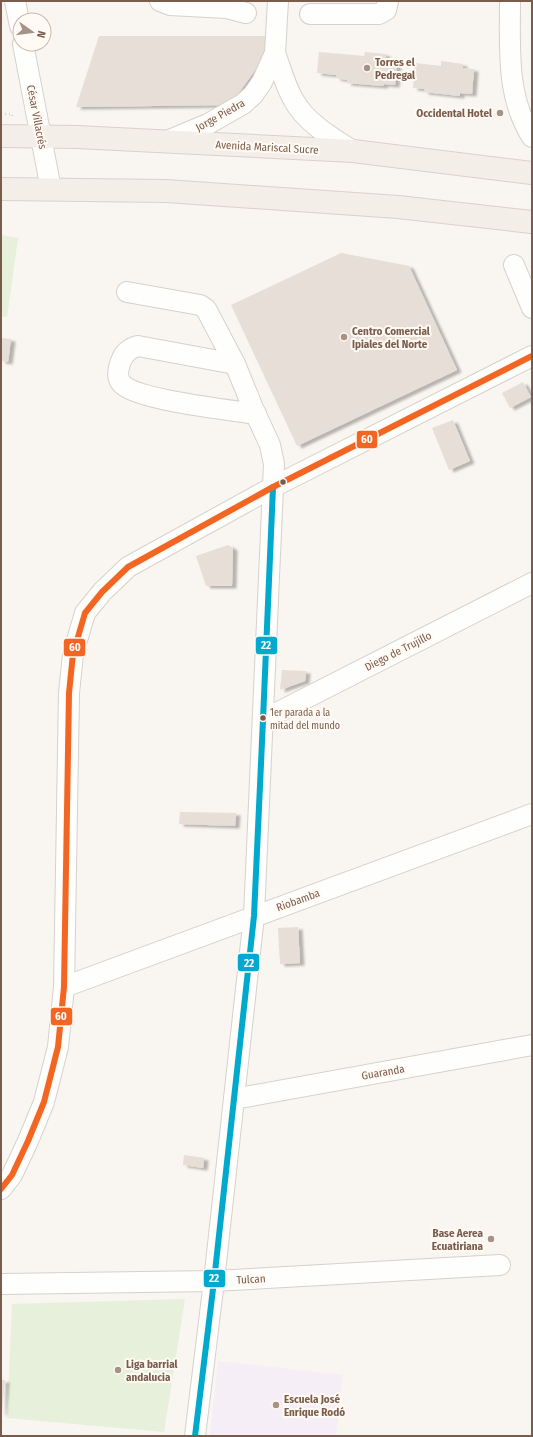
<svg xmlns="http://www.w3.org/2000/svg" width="533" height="1437" viewBox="0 0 533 1437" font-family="'Fira Sans Condensed',sans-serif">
<defs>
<filter id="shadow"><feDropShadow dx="4.5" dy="2.5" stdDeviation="1" flood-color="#0004"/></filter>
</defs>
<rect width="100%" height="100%" fill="#f9f5f0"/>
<polygon fill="#f6eef6" points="218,1361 343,1375 336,1436 210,1436"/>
<g fill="#e7f0db">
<polygon points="1,235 18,238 7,317 1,316"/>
<polygon points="185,1299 164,1432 7,1418 12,1304"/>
</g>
<g fill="#e6ded7" filter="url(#shadow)">
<polygon points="99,36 268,36 261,62 230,105 76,107"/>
<polygon points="319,52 364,56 365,52 386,54 386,59 397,60 395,85 384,84 383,86 347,83 347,80 336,78 336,75 317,73"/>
<polygon points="441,61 463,64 463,68 474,69 472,94 460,93 460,96 424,92 424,89 413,88 415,63 441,66"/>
<polygon points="341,253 409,266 457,370 297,446 231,305"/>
<polygon points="1,338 11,339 8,362 1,361"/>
<polygon points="523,382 531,397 510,408 502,393"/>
<polygon points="453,420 470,461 449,470 432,428"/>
<polygon points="228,545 233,548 232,586 206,586 196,556"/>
<polygon points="282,670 306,671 305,681 280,690"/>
<polygon points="180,812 236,813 235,826 179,824"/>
<polygon points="298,927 300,963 280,964 278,928"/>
<polygon points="184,1155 204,1158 203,1168 183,1165"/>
<polygon points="1,1380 5,1380 2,1413 1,1413"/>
</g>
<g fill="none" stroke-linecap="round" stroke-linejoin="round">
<g stroke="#d7d1cb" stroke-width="22">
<g id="minor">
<polyline points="15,1 20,26"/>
<polyline points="160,1 170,5 227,8 246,13"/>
<path d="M 510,1 C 510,47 506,97 532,137"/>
<polyline points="310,14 379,14 386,10 388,1"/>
<polyline points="23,44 51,189"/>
<path d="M 275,53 C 281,69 285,85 293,99 C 305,122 332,138 353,151"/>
<polyline points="165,142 208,124 243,104 253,95 262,82 275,53 278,1"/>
<polyline points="514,265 532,308"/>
<polyline points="127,292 200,305 206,309 235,364 253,408 270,445 274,464 254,916 214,1281 195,1436"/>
<path d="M 235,364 L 138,346 C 130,348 124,353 121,361 C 118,369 116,378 122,384 C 137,400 230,410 256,414"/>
<polyline points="263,720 532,583"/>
<polyline points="64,987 532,814"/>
<polyline points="234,1099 532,1045"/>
<polyline points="1,1189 12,1175 28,1141 44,1102 58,1047 64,987 69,693 73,654 85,613 102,592 128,567 273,487 532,356"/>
<polyline points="1,1284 214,1281 500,1265"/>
</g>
</g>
<g stroke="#dad1cc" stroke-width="24">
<g id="major">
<polyline points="1,136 77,137 353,151 532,173"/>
<polyline points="1,189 166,191 398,207 532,222"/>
</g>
</g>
<polyline stroke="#dcd5d0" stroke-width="2.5" stroke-dasharray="1 3" stroke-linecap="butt" points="1,114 12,114 12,117"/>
<use href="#minor" stroke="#fefefd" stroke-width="20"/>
<use href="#major" stroke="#f3eee8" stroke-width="22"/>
<g stroke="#fffaf3" stroke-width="9">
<polyline id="bus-1" points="195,1436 214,1281 254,916 263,720 273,487"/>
</g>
<g stroke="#fffaf3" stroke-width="9">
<polyline id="bus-2" points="1,1189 12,1175 28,1141 44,1102 58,1047 64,987 69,693 73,654 85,613 102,592 128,567 273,487 532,356"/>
</g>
<use href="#bus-1" stroke="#00a9ce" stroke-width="6"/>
<use href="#bus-2" stroke="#f26522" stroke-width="6"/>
</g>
<g fill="#a69286" stroke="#fffaf3" stroke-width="1.5">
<circle cx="367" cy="68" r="4"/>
<circle cx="500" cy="113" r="4"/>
<circle cx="344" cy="337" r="4"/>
<circle cx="491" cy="1239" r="4"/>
<circle cx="118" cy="1370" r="4"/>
<circle cx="276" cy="1405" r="4"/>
</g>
<g fill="#7a5c4d" stroke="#fffaf3" stroke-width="1.5">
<circle cx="283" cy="482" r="3.5"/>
<circle cx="263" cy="718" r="3.5"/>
</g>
<g text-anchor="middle" stroke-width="4" stroke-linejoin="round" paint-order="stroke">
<g font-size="10" fill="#7a5c4d" stroke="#fffaf3" text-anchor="start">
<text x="270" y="716">1er parada a la<tspan x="270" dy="13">mitad del mundo</tspan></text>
</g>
<g font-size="11" font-weight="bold" fill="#7a5c4d" stroke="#fffaf3" text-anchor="start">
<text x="375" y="66">Torres el<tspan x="375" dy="13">Pedregal</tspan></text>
<text x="492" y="117" text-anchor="end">Occidental Hotel</text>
<text x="352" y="335">Centro Comercial<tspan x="352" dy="13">Ipiales del Norte</tspan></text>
<text x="483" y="1237" text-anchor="end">Base Aerea<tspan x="483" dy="13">Ecuatiriana</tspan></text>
<text x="126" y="1368">Liga barrial<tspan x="126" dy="13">andalucia</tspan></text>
<text x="284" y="1403">Escuela José<tspan x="284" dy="13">Enrique Rodó</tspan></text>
</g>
<g font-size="11" fill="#7a5c4d" stroke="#fffaf3">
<text transform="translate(220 115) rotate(-29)" y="4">Jorge Piedra</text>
<text transform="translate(37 117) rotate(79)" y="4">César Villacrés</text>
<text transform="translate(267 147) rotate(3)" y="4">Avenida Mariscal Sucre</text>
<text transform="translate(398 651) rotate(-27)" y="4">Diego de Trujillo</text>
<text transform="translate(298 900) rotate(-20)" y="4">Riobamba</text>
<text transform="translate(383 1072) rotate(-10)" y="4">Guaranda</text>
<text transform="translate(251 1279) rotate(-3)" y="4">Tulcan</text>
</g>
</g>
<g stroke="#fffaf3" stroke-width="1.5">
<rect x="356" y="430" width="22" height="19" rx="4" fill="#f26522"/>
<rect x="255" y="636" width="23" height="19" rx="4" fill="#00a9ce"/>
<rect x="63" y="638" width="23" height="19" rx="4" fill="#f26522"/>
<rect x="237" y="953" width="23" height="19" rx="4" fill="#00a9ce"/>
<rect x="50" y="1007" width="23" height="19" rx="4" fill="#f26522"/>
<rect x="203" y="1269" width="23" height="19" rx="4" fill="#00a9ce"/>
</g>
<g font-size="11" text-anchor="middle" font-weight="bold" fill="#fff">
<text x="367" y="443">60</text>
<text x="266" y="649">22</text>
<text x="75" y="651">60</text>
<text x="249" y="967">22</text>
<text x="61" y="1020">60</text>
<text x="214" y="1282">22</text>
</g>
<rect width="533" height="1437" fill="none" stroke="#7a5c4d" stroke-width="4"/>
<g transform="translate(32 32) rotate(104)"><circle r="19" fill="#fffaf3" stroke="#cabbb1"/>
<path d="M0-3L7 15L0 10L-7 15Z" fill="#a69286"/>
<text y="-6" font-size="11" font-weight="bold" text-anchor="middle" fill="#7a5c4d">N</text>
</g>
</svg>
